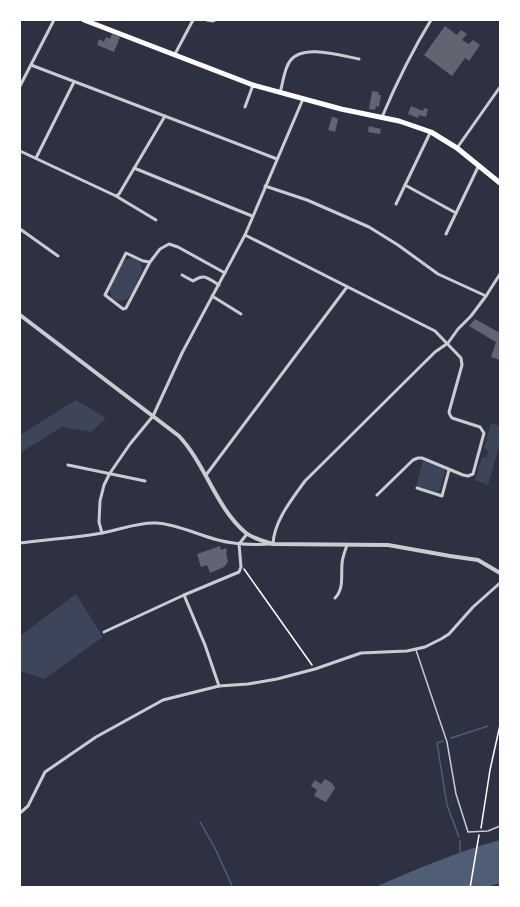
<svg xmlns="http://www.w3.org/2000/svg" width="520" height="907" viewBox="0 0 520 907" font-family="Mulish,sans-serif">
<rect width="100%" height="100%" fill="#2d3142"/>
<g fill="#3c4559">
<path d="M 133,257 C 140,261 142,262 142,270 C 136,283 130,312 111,297 L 110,288 L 122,263 L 125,260 Z"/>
<polygon points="76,400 106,418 91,432 62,427 20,453 20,435"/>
<polygon points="491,423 500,426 500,443 488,485 475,480 482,457 487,457 488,451 484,448"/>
<polygon points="423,461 444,469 445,471 440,490 438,492 416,486"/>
<polygon points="76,594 103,637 44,679 20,671 20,636"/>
</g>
<path fill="#4f5d75" d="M 500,840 L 500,883 L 484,888 L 373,888 C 415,870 456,852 500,840 Z"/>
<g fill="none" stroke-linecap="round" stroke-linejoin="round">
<g stroke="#4f5d75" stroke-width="1.5">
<polyline points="451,738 488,726"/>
<polyline points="443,741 437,743 447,805 459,837"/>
<polyline points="200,822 215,848 233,888"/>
<polyline points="460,855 460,841"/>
</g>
</g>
<g fill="#626471">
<polygon points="445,26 457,35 461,30 467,34 462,40 469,44 473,40 480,45 469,61 465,58 452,76 424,55"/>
<polygon points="112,34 120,37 114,52 97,45 99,39 104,42 106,37 110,39"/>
<polygon points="372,91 379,92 378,95 381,95 379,107 376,106 375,110 369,109"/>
<polygon points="411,106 423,111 424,108 428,109 426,117 419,115 418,118 408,114"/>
<polygon points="332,117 337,118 338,120 335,132 328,130"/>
<polygon points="369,126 381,129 380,134 368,132"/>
<polygon points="475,319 500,333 500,360 491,357 496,342 469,326"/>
<polygon points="220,546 221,550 226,548 227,551 226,552 228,562 224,567 210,573 207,565 201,567 197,554"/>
<polygon points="325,779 332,783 335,788 326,802 314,796 317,790 311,786 315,780 321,784"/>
</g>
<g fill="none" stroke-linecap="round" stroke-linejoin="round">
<g stroke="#fff" stroke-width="1.5">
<polyline points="244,569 312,665"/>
<polyline points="481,828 490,770 500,725"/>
<polyline points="470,888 479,835"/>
</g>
<polyline stroke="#caccd0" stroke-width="1.5" points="416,650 447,742 456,794 468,832 488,831 500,826"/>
<g stroke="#caccd0" stroke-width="3">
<polyline points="207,20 213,21 215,20"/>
<polyline points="175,54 193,20"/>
<polyline points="31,65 277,159"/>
<polyline points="20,86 54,20"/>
<path d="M 280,93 C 283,83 284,69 290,61 C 302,43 342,56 359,59"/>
<polyline points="245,107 253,85"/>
<path d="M 382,117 C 396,84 412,51 431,20"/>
<polyline points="457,148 500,87"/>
<polyline points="20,151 116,196 156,220"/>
<polyline points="36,158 74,82"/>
<polyline points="134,168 252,216"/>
<polyline points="405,185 456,213"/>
<polyline points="265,186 307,200 369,227 398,245 438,274 486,296"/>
<polyline points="116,196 119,194 165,116"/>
<polyline points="396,204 430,133"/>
<polyline points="20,229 58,256"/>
<polyline points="446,234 479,165"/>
<polyline points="245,235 435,331 461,358 462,365 449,412 450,415 452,418 480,427 484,433 473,474 468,476 463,475 422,458 418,458 413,460 377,495"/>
<polyline points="150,262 143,261 126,253 105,295 123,309 126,308 150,262 160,249 169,244 178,247 225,273"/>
<path d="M 182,275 L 193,281 C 205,273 207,278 219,285"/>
<polyline points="212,296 241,314"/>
<polyline points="68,465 145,481"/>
<polyline points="206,475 347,287"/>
<polyline points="417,488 442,496 449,470"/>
<polyline points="102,533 99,522 100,501 104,485 110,473 130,444 153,416 182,353 245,235 303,99"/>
<path d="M 20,543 C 47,539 75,538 102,533 C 120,530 137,522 156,523 C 177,524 198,535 218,540 C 236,545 254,545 273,544 C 274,521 292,499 305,481 L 435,352 L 448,343 L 458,329 L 471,316 L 486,296 L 500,274"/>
<polyline points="184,595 205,645 219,686"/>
<path d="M 335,598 C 344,589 341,576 342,564 C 342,558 345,551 347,545"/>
<polyline points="104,632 184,595 239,572 241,567 239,544 247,534"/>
<polyline points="20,813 28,806 45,772 96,737 163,700 219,686 248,684 277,679 315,669 361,653 407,651 425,647 441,639 449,634 473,607 500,583"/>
</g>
<path stroke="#caccd0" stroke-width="4" d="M 20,315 L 179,436 C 206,465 216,508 246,533 C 254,539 264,541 273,544 L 388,545 L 450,556 L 478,560 L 500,573"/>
<polyline stroke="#fff" stroke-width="5" points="84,20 253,85 341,109 399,121 431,132 457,148 500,183"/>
</g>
<rect width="520" height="907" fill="none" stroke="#ffffff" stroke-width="42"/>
</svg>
